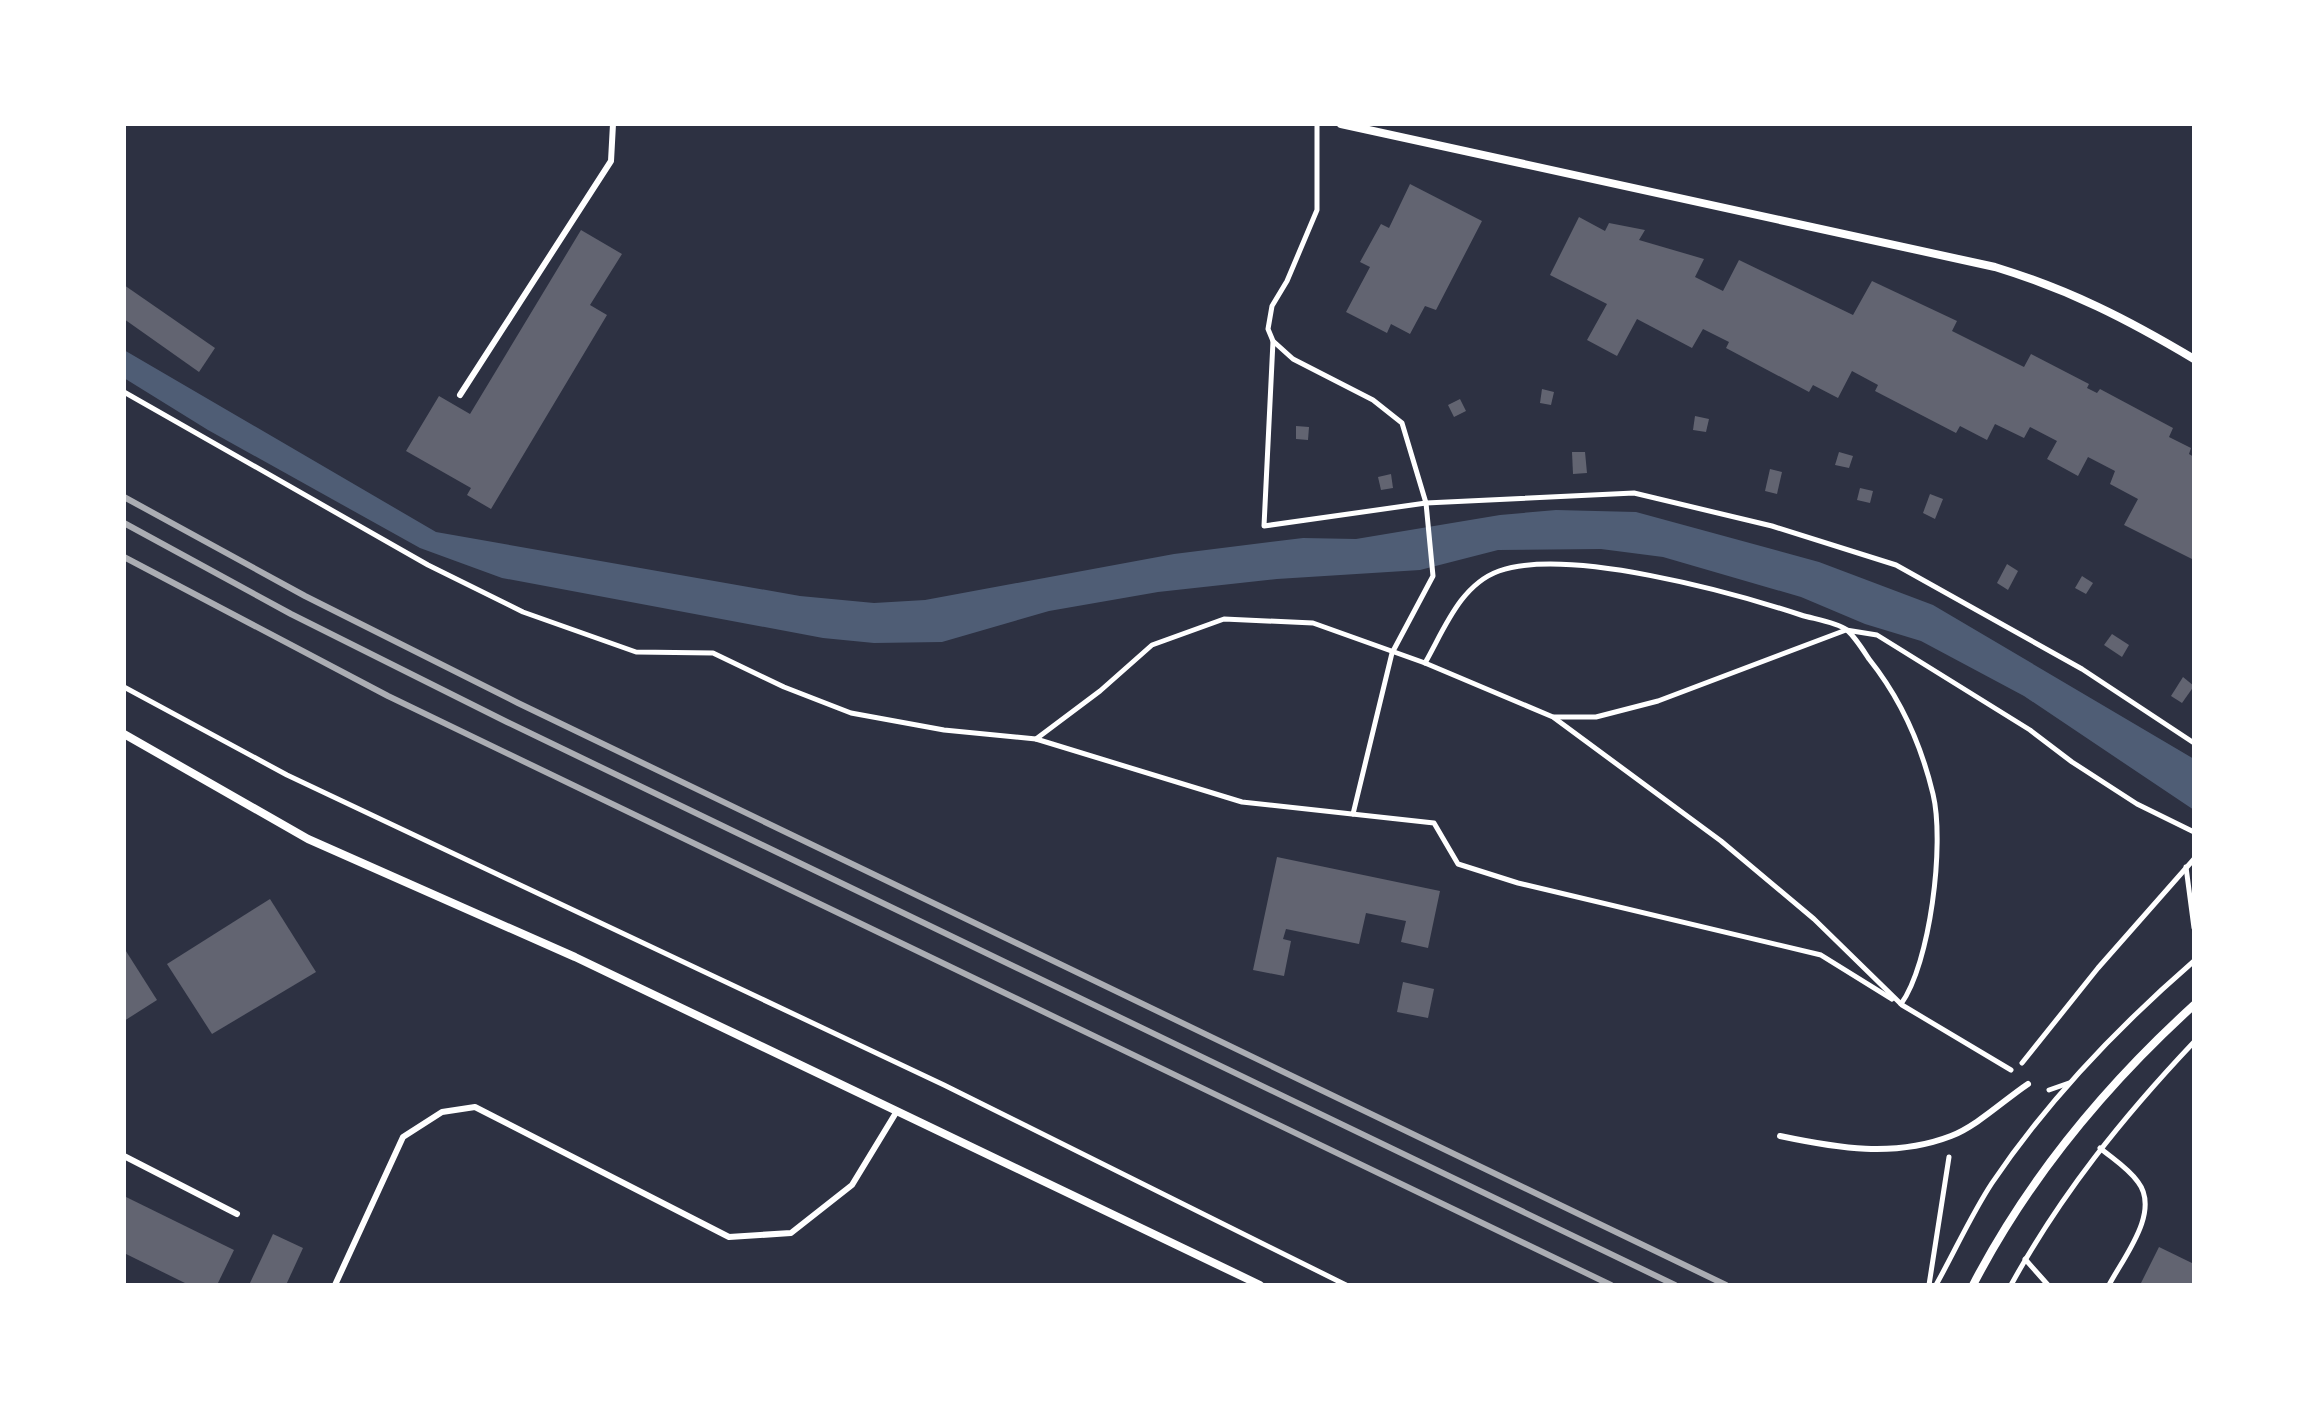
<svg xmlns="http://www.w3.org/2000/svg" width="2318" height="1409" viewBox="0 0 2318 1409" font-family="Lora,serif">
<rect width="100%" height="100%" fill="#2d3142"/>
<polygon fill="#4f5d75" points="124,350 436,532 800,596 874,603 925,600 1174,554 1303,538 1356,539 1500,515 1556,510 1636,512 1819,562 1933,605 2194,759 2194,810 2024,696 1921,641 1865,624 1801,597 1663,557 1601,549 1498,550 1420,570 1277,579 1158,592 1049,611 942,642 874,643 823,638 502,578 420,548 208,430 124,378"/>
<g fill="#626471">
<polygon points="1410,184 1482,221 1436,310 1425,306 1410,334 1391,324 1387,333 1346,312 1370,267 1360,262 1381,224 1389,228"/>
<polygon points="1579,217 1605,231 1609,223 1645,230 1639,240 1704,259 1695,277 1723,291 1739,260 1853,315 1872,281 1957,321 1952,331 2024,367 2031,354 2089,384 2087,388 2097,393 2100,389 2173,428 2169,437 2191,448 2189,454 2194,457 2194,560 2124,525 2138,499 2110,484 2115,471 2088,457 2078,476 2047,459 2057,441 2030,427 2024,438 1995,424 1987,440 1960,426 1956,433 1875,391 1878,385 1852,371 1838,398 1813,385 1809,392 1726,348 1729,342 1703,329 1692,348 1637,319 1617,356 1587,340 1607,304 1550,275"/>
<polygon points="581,230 622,254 590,305 607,315 491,509 467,495 471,488 406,451 439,396 470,414"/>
<polygon points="124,285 215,348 199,372 124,319"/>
<polygon points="1542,389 1554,392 1551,405 1540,403"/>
<polygon points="1460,399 1466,411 1454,417 1448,405"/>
<polygon points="1695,416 1709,419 1706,432 1693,430"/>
<polygon points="1296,426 1309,427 1308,440 1296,439"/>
<polygon points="1572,452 1585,452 1587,473 1573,474"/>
<polygon points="1839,452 1853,456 1849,468 1835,465"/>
<polygon points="1770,469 1782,472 1777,494 1765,491"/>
<polygon points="1391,474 1393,488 1381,490 1378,477"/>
<polygon points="1860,488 1873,491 1870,503 1857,500"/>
<polygon points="1930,494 1943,499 1935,519 1923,513"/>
<polygon points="2007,564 2018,571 2008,590 1997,583"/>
<polygon points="2082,576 2093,583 2086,594 2075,588"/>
<polygon points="2112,634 2129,645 2122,657 2104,645"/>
<polygon points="2183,677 2194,686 2182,703 2171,696"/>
<polygon points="1277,857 1440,891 1428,948 1401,942 1406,921 1366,913 1359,944 1286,929 1283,939 1291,941 1284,976 1253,970"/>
<polygon points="270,899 316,972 212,1034 167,964"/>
<polygon points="124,948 157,1000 124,1021"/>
<polygon points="1403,982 1434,989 1428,1018 1397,1012"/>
<polygon points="124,1196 234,1250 217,1285 189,1285 124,1253"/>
<polygon points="273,1234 303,1248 286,1285 249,1285"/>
<polygon points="2159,1247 2194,1264 2194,1285 2140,1285"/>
</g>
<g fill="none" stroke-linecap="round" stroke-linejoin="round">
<g stroke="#fff" stroke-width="5">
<polyline points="1317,126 1317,210 1287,281 1272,306 1268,329 1273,341 1293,359 1373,400 1402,423 1426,503 1433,576 1392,653 1353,814"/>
<polyline points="1273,341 1264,526 1426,503 1634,493 1772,526 1896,565 2082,669 2194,743"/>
<polyline points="124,392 428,565 523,612 636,652 713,653 784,687 851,713 944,730 1036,739 1100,691 1152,645 1224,619 1313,623 1425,663 1553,717 1721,841 1814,919 1902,1005 2011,1070"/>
<path d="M 1425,663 C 1444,630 1460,585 1499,571 C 1568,547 1731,592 1801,615 C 1814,619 1836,622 1847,630 C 1855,637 1863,650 1869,659 C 1901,699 1921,744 1933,794 C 1945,844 1930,964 1901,1004"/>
<polyline points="124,687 287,775 944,1085 1346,1285"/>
<polyline points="1554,717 1596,717 1658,701 1846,630 1877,635 2030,730 2072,762 2137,804 2194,832"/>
<polyline points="1036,739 1242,802 1434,823 1458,864 1518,883 1821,955 1892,999"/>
<polyline points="2186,867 2194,928"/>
<polyline points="2022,1063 2098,968 2194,859"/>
<polyline points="2049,1090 2069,1083"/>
<path d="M 2100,1148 C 2113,1159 2128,1168 2138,1182 C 2161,1212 2123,1258 2109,1285"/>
<polyline points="2025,1259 2048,1285"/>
<polyline points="1929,1285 1949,1157"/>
<path d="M 1936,1285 C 1955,1251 1971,1215 1992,1183 C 2048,1100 2118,1027 2194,961"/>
<path d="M 2011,1285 C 2061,1194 2123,1117 2194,1042"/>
</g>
<g stroke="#fff" stroke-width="6">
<polyline points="460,395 611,161 613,124"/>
<path d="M 1780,1136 C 1837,1148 1894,1158 1951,1136 C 1977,1126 2004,1100 2028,1084"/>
<polyline points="124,1156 237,1214"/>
<polyline points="335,1285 403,1137 442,1112 475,1107 729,1237 791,1233 852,1185 897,1111"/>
</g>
<g stroke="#fff" stroke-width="8">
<path d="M 1341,124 L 1995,267 C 2070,290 2127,319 2194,359"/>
<polyline points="124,734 308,839 575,957 1260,1285"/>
<path d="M 1973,1285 C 2028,1179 2106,1085 2194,1005"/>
</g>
<g stroke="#abadb3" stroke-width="6">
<polyline points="124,497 305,596 518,703 1726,1285"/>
<polyline points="124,523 291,614 507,722 1675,1285"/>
<polyline points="124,557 388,696 1611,1285"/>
</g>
</g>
<rect width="2318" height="1409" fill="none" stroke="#ffffff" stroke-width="252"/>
</svg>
